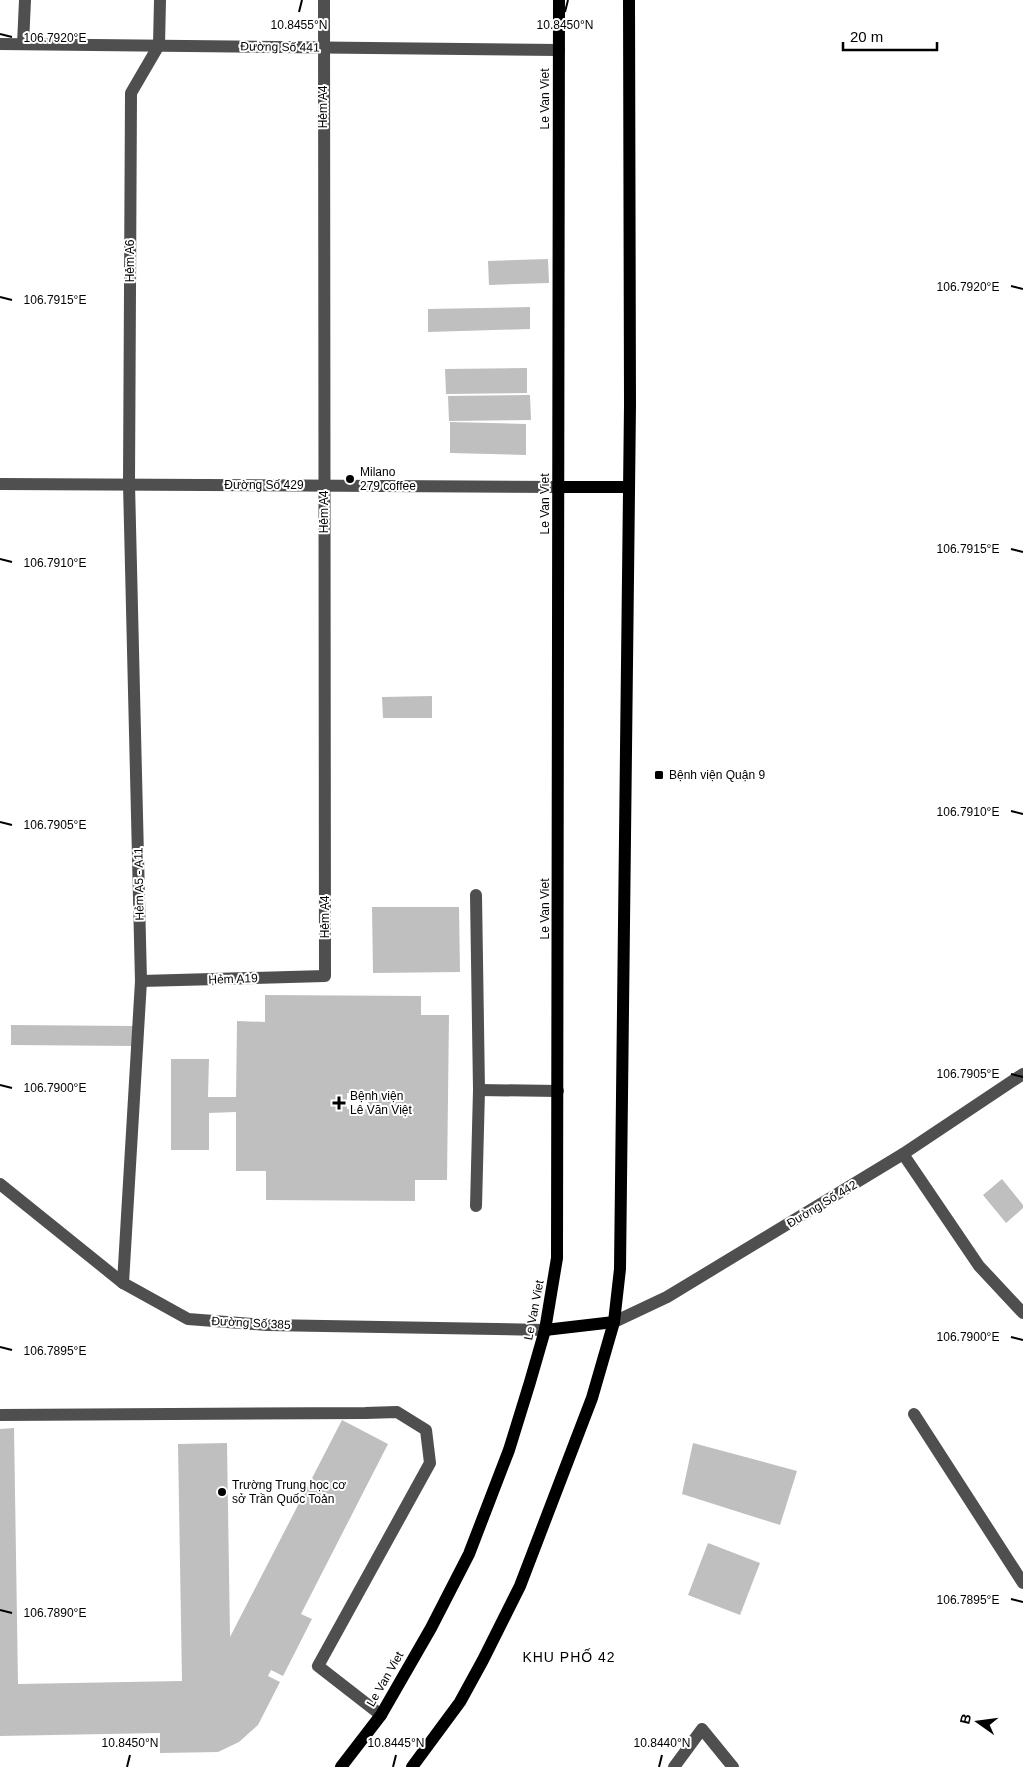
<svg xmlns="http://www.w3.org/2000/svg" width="1023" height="1767" viewBox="0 0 1023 1767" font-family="Arial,sans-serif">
<rect width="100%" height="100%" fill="#fff"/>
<g fill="#bfbfbf" fill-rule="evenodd">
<polygon points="548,259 549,283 489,285 488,261"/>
<polygon points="530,307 530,329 428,332 428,309"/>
<polygon points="527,368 527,393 446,394 445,369"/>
<polygon points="530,395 531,420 449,421 448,396"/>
<polygon points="450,422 526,424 526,455 450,453"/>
<polygon points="432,696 432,718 383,718 382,697"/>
<polygon points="372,907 459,907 460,972 373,973"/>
<path d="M 265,995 L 421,996 L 421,1015 L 449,1015 L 447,1180 L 415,1180 L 415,1201 L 266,1200 L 266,1171 L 236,1171 L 236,1112 L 209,1113 L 209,1150 L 171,1150 L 171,1059 L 209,1059 L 208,1097 L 236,1097 L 237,1021 L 265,1022 ZM 347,1093 L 368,1093 L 368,1109 L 347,1109 Z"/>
<polygon points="11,1025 135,1026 135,1046 11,1045"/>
<polygon points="1002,1179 1023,1205 1023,1208 1006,1223 983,1195"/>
<polygon points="342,1420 388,1444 301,1614 312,1619 283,1676 271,1670 268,1676 280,1682 258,1725 239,1742 218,1752 160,1753 160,1733 0,1736 0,1429 14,1428 18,1684 182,1681 178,1444 227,1443 230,1637"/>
<polygon points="693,1443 797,1471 780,1525 682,1494"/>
<polygon points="708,1543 760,1563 740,1615 688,1595"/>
</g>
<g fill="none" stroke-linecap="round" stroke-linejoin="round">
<g stroke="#4f4f4f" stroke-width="12">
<polyline points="0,44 559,50"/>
<polyline points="23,44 25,0"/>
<polyline points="0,484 559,487"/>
<polyline points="476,895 479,1090 476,1206"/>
<polyline points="141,981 325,976 324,0"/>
<polyline points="479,1090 558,1091"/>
<polyline points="903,1154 979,1266 1023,1313"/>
<polyline points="0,1184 123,1283 188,1319 267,1325 545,1330"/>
<polyline points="123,1283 141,981 129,484 131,93 159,45 160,0"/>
<polyline points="614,1322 667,1297 903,1154 1023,1074"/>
<polyline points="914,1414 1023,1583"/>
<polyline points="0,1415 365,1413 397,1412 426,1430 430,1463 318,1666 381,1715"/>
<polyline points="674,1767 702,1729 733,1767"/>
</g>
<g stroke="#000" stroke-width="12">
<polyline points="559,487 629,487"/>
<polyline points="545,1330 614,1322"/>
<polyline points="341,1767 381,1715 431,1628 469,1554 509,1450 530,1382 545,1330 557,1258 559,0"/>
<polyline points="412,1767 460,1702 483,1660 520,1586 592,1398 614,1322 620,1269 630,405 629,0"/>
</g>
</g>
<path fill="none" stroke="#000" stroke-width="2" d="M 299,12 L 302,0M 565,12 L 568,0M 0,34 L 12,37M 1011,286 L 1023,289M 0,297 L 12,300M 1011,549 L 1023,552M 0,559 L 12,562M 1011,811 L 1023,814M 0,822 L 12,825M 1011,1074 L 1023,1077M 0,1085 L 12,1088M 1011,1337 L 1023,1340M 0,1347 L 12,1350M 1011,1599 L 1023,1602M 0,1610 L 12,1613M 127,1767 L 130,1755M 393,1767 L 396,1755M 659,1767 L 662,1755"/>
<g fill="#000" stroke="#fff" stroke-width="2">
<circle cx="350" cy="479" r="5"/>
<rect x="654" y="770" width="10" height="10" rx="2.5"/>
<path d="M336.5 1095.5h5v5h5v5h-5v5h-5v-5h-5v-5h5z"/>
<circle cx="222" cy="1492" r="5"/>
</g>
<g text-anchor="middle" stroke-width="4" stroke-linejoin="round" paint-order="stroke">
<g font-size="12" fill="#000" stroke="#fff">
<text transform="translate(280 47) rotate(1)" y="4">Đường Số 441</text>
<text transform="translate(545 99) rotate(-90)" y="4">Le Van Viet</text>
<text transform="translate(323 107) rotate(-90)" y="4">Hẻm A4</text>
<text transform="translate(130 261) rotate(-90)" y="4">Hẻm A6</text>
<text x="264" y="489">Đường Số 429</text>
<text transform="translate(545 504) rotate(-90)" y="4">Le Van Viet</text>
<text transform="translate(324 512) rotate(-90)" y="4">Hẻm A4</text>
<text transform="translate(139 884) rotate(-91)" y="4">Hẻm A5 - A11</text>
<text transform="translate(545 909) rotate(-90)" y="4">Le Van Viet</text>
<text transform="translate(325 917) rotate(-90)" y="4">Hẻm A4</text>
<text transform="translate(233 979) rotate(-2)" y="4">Hẻm A19</text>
<text transform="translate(822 1204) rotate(-31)" y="4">Đường Số 442</text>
<text transform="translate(534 1310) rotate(-79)" y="4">Le Van Viet</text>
<text transform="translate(251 1323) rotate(3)" y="4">Đường Số 385</text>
<text transform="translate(385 1679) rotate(-60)" y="4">Le Van Viet</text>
</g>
<g font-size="12" fill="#000" stroke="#fff" text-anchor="start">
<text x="360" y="476">Milano<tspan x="360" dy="14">279 coffee</tspan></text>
<text x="669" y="779">Bệnh viện Quận 9</text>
<text x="350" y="1100">Bệnh viện<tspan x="350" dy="14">Lê Văn Việt</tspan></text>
<text x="232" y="1489">Trường Trung học cơ<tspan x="232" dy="14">sở Trần Quốc Toản</tspan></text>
</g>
<g font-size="14" letter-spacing="1" fill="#000" stroke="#fff">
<text x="569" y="1662">KHU PHỐ 42</text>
</g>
</g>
<g font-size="12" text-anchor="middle" fill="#000" stroke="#fff" stroke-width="4" stroke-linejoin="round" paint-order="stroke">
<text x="299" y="29">10.8455°N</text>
<text x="565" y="29">10.8450°N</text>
<text x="55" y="42">106.7920°E</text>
<text x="968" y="291">106.7920°E</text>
<text x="55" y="304">106.7915°E</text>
<text x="968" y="553">106.7915°E</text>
<text x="55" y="567">106.7910°E</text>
<text x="968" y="816">106.7910°E</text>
<text x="55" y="829">106.7905°E</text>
<text x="968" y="1078">106.7905°E</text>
<text x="55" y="1092">106.7900°E</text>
<text x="968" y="1341">106.7900°E</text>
<text x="55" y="1355">106.7895°E</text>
<text x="968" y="1604">106.7895°E</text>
<text x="55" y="1617">106.7890°E</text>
<text x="130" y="1747">10.8450°N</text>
<text x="396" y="1747">10.8445°N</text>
<text x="662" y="1747">10.8440°N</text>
</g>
<g transform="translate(978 1722) rotate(284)" stroke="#ffffff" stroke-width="4" paint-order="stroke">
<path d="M0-4L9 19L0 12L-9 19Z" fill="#000000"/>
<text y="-8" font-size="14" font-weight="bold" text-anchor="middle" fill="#000000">B</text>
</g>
<path d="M843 42v8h94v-8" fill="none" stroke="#000000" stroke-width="2.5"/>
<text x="850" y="42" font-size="15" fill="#000000" stroke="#ffffff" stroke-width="4" paint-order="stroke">20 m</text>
</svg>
